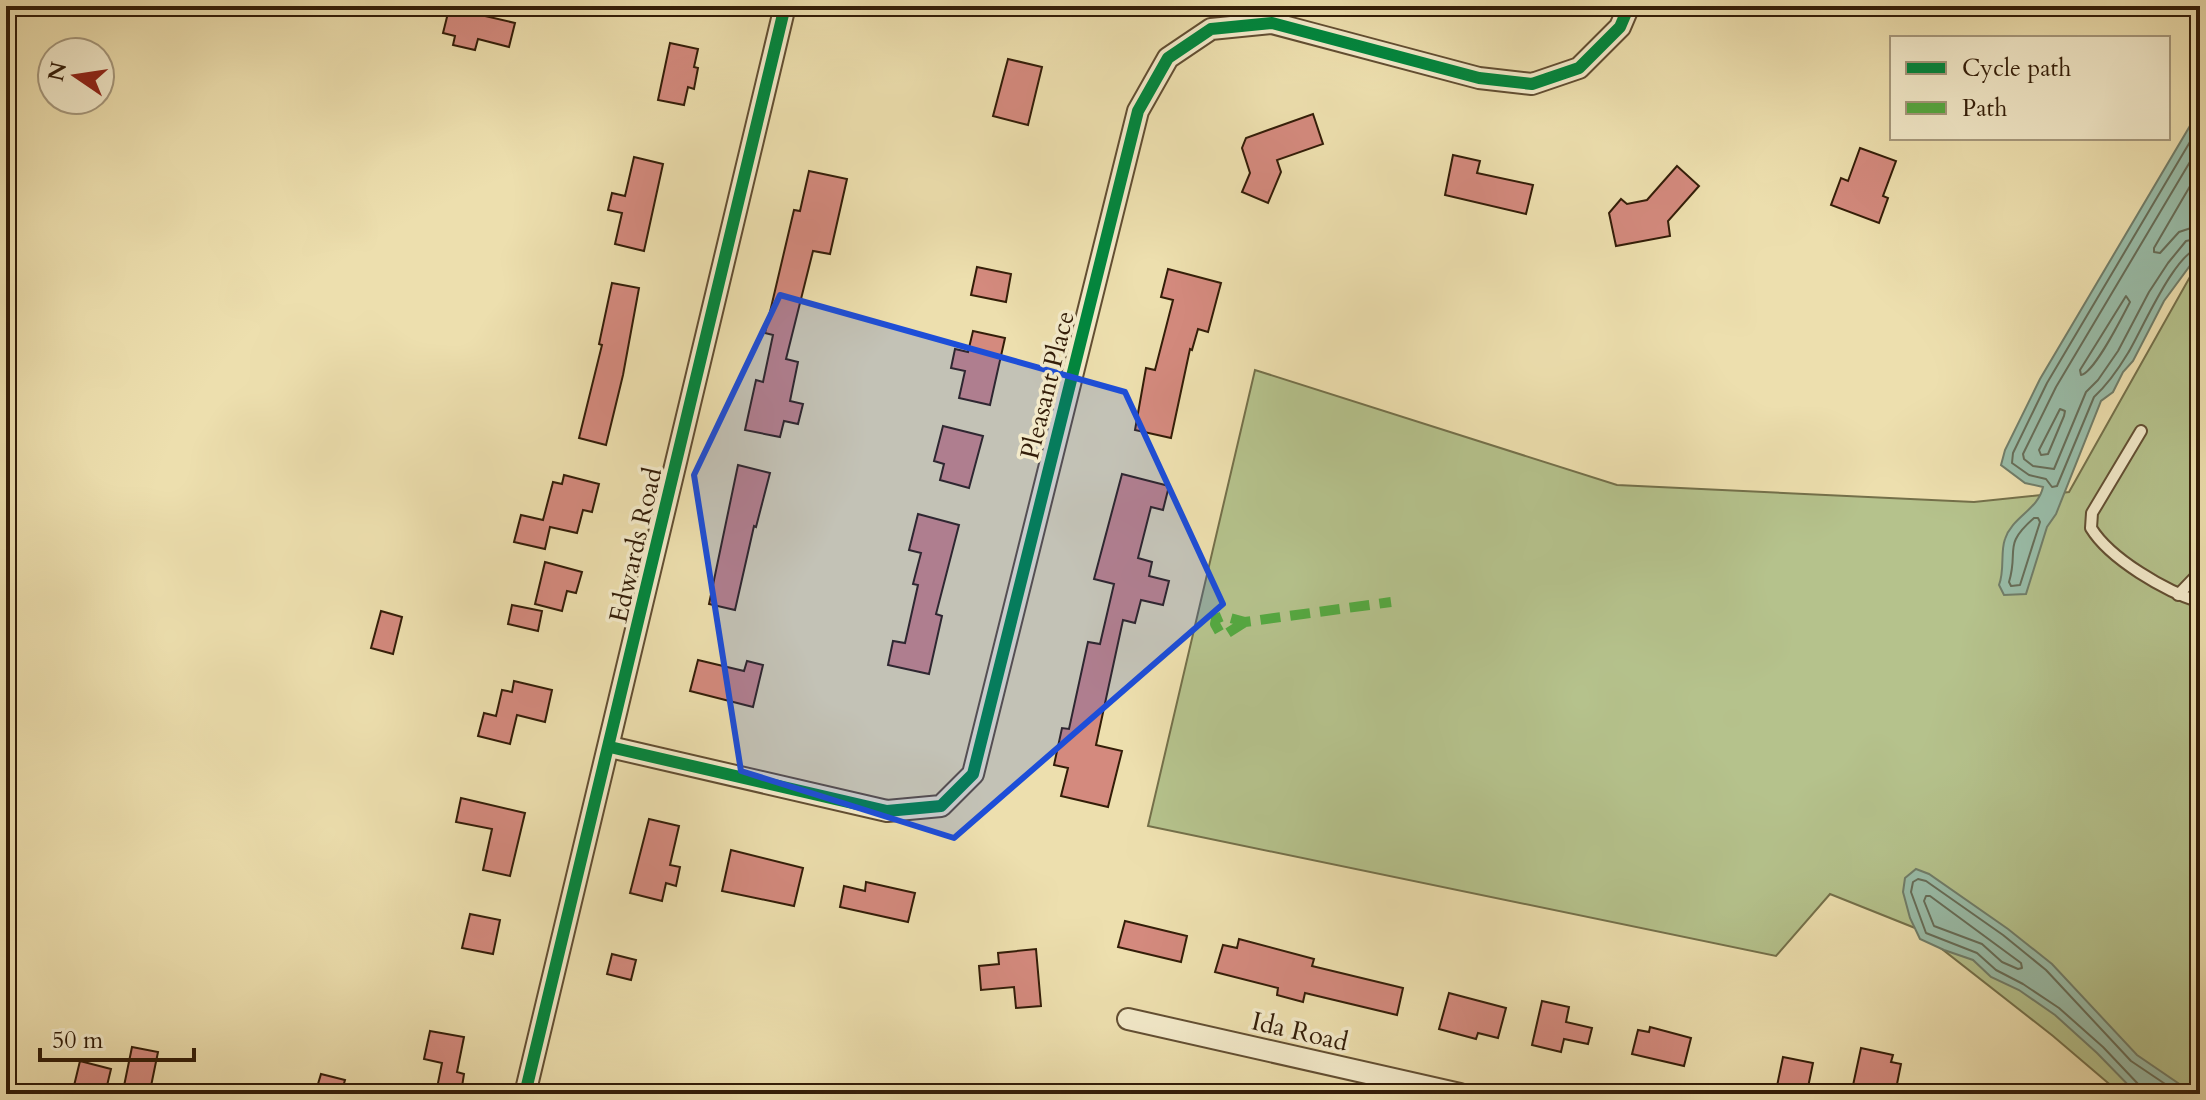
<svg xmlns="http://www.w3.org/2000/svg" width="2206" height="1100" viewBox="0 0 2206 1100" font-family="Cardo,serif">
<rect width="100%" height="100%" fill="#eddfae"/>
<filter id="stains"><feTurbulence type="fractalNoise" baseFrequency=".0025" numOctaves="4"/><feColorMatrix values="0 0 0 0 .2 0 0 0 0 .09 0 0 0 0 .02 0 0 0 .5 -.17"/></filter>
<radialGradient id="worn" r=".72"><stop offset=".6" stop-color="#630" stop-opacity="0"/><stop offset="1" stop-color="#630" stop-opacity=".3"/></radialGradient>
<polygon fill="#b5c28c" stroke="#74704a" stroke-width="2" points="2200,259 2200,1094 2121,1094 2053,1036 1915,928 1830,894 1776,956 1148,826 1255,370 1617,485 1974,502 2069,492"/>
<g fill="#99bda9" stroke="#707d69" stroke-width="2">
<path d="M 2200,109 L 2200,252 L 2164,301 L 2133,361 L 2123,372 L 2113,392 L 2101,401 L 2056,514 L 2047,527 L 2026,594 L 2004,595 L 1999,585 C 2005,569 2000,553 2005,539 C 2012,517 2038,510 2043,487 L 2025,483 L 2001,465 L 2005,450 L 2040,379 Z"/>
<polygon points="1916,869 1929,874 2008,929 2052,964 2137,1055 2194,1094 2137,1094 2097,1053 2055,1015 2019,990 1991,977 1973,960 1944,950 1920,939 1910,918 1903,892 1905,878"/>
</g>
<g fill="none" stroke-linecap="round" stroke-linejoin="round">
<g stroke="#666d58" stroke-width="2">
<path d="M 2200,125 L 2047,383 L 2013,453 L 2012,463 L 2029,475 L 2046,479 L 2052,487 L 2057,486 L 2094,397 C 2107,385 2119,368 2128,353 C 2141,332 2176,250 2200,248"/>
<polyline points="2200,145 2056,387 2023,454 2024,459 2033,466 2054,469 2086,392 2098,380 2118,351 2149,292 2168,263 2186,241 2200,238"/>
<polyline points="2200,169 2154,248 2154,252 2160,253 2179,232 2200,225"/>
<path d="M 2126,296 L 2130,302 C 2122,317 2095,372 2081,375 L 2080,370 Z"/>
<polygon points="2060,409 2065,411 2064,416 2048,454 2041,455 2039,450"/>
<path d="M 2034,518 L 2038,518 L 2040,522 L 2020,585 L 2011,586 L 2009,582 C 2019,549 2002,546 2034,518 Z"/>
<polygon points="1926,896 1930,896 2021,963 2022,968 2018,969 2002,962 1982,944 1934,926 1924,901"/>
<polyline points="2141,1094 2140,1086 2103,1047 2059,1008 2023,984 1996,970 1977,953 1926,933 1911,892 1913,882 1918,879 1926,881 2003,935 2046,970 2131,1061 2180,1094"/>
</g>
</g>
<g fill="#d48a7e" stroke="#331d08" stroke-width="2">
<polygon points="463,6 487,6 485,16 515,23 509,47 478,39 475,50 453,45 455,36 443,33 449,9 462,12"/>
<polygon points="670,43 698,49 694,67 698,68 694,89 688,87 684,105 658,100"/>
<polygon points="1008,59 1042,67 1028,125 993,116"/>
<polygon points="1313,114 1323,144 1277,160 1281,172 1268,203 1242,192 1250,173 1242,148 1246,138"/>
<polygon points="1860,148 1896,161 1883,196 1888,198 1879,223 1831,205 1841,178 1848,181"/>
<polygon points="1453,155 1480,161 1477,173 1533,185 1526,214 1445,195"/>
<polygon points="634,157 663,164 644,251 615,244 622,213 608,210 612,193 625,196"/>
<polygon points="1677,166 1699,186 1668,221 1670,236 1616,246 1609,213 1621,199 1627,204 1647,200"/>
<polygon points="809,171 847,179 830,254 813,251 786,359 798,362 790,401 803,404 798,424 784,421 780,437 745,430 756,380 763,382 773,335 765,333 794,210 800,211"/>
<polygon points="977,267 1011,274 1006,302 971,295"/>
<polygon points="1168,269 1221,283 1208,332 1198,329 1192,350 1190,349 1171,438 1135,430 1146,368 1155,370 1173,300 1161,297"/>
<polygon points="612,283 639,288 623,375 606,445 579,438 602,345 599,344"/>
<polygon points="973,331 1005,338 990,405 959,398 965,371 951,368 955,349 968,352"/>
<polygon points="943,426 983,436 969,488 940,480 944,464 934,461"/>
<polygon points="738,465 770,473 756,527 754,526 735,610 709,604"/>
<polygon points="1122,474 1169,486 1163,510 1151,507 1138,558 1152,562 1149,576 1169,581 1163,605 1141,600 1135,623 1123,620 1096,745 1122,751 1108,807 1061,796 1068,768 1054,765 1062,728 1069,729 1088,642 1100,644 1114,584 1094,579"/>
<polygon points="564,475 599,484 592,512 583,510 577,533 550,527 545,549 514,542 521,515 543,520 553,482 562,484"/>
<polygon points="918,514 959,525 936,614 942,616 929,674 888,665 893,641 905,643 918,585 913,584 921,553 909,550"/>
<polygon points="545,562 582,572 576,593 567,591 562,611 535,604"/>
<polygon points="512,605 542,611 538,631 508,624"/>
<polygon points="381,611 402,617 393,654 371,648"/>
<polygon points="698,660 744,671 747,661 763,665 753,707 690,691"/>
<polygon points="514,681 552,690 545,722 517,715 510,744 478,736 484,713 496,716 502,690 512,692"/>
<polygon points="461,798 525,813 510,876 483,870 492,829 456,822"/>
<polygon points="649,819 679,826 670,865 680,867 676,886 666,883 662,901 630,893"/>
<polygon points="731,850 803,868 794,906 722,891"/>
<polygon points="866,882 915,893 908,922 840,907 844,886 865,891"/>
<polygon points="470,914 500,920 493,954 462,948"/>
<polygon points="1125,921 1187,936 1181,962 1118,947"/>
<polygon points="1239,939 1314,959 1312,966 1403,988 1397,1015 1305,993 1303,1002 1277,995 1278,988 1215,972 1223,945 1237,948"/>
<polygon points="1036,949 1041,1006 1016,1008 1014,987 981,990 979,966 999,964 998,953"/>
<polygon points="612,954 636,960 631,980 607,974"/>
<polygon points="1449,993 1506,1008 1498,1038 1478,1033 1476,1039 1439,1029"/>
<polygon points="1542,1001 1569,1007 1566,1022 1592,1028 1588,1044 1564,1039 1561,1052 1532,1045"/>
<polygon points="1650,1027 1691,1038 1684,1066 1632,1054 1638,1030 1649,1032"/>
<polygon points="430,1031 464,1037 457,1072 464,1074 461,1093 437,1088 442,1063 424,1059"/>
<polygon points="132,1047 158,1052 150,1091 124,1086"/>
<polygon points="1861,1048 1893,1055 1891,1062 1901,1064 1895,1094 1869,1094 1852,1090"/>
<polygon points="1783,1057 1813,1063 1807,1092 1777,1086"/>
<polygon points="80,1061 111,1069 105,1094 72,1094"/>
<polygon points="321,1074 345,1080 341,1094 315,1094"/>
</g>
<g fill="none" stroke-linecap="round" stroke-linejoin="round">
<g stroke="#624e32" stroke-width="14">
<g id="service">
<path d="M 2141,431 L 2092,513 L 2091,528 C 2110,559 2165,591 2200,602"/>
<polyline points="2178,595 2200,572"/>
</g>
</g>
<g stroke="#624e32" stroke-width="24">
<g id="minor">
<polyline points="610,747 887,811 941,806 973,774 1138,111 1168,58 1211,29 1272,23 1479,78 1532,84 1579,68 1620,27 1629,6"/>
<polyline points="1128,1019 1460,1094"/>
<polyline points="525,1094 785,6"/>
</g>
</g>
<use href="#service" stroke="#f3eaca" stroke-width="10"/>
<use href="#minor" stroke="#f3eaca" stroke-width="20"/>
<polyline stroke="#54a941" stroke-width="10" stroke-dasharray="20 10" stroke-linecap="butt" points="1245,622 1226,634 1220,633 1215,624 1216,619 1223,616 1245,622 1391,602"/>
<g stroke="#f3eaca" stroke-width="17">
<g id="cycleway">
<polyline points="610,747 887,811 941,806 973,774 1138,111 1168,58 1211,29 1272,23 1479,78 1532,84 1579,68 1620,27 1629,6"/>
<polyline points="525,1094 785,6"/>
</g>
</g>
<use href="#cycleway" stroke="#00873e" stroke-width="12"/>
</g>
<path fill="#1d4ed8" fill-opacity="0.2" stroke="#1d4ed8" stroke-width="6" stroke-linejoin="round" d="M 780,295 L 1125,392 L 1223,604 L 954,838 L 741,771 L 694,475 Z"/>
<g text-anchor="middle" stroke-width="7" stroke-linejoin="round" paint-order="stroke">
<g font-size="26" fill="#331d08" stroke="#f3eaca">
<text transform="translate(1047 385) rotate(-76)" y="9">Pleasant Place</text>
<text transform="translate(635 545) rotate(-77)" y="9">Edwards Road</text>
<text transform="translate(1300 1031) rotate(13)" y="9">Ida Road</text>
</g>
</g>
<rect width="2206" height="1100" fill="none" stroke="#eddfae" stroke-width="32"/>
<rect x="8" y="8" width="2190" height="1084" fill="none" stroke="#331d08" stroke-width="4"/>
<rect x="16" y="16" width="2174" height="1068" fill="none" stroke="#331d08" stroke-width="2"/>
<rect x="1890" y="36" width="280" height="104" fill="#f3eaca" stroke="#a6987c" stroke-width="2"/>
<rect x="1906" y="62" width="40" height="12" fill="#00873e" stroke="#a6987c" stroke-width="2"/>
<text x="1962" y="76" font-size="24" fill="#331d08">Cycle path</text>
<rect x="1906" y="102" width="40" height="12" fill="#54a941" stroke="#a6987c" stroke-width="2"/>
<text x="1962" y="116" font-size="24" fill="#331d08">Path</text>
<g transform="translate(76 76) rotate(283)"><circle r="38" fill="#f3eaca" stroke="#a6987c" stroke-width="2"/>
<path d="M0-6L14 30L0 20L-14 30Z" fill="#8f2418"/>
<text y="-12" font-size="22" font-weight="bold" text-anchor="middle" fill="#331d08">N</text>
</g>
<path d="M40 1048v12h154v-12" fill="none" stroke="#331d08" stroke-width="4"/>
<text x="52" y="1048" font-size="24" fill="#331d08" stroke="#f3eaca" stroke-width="6" paint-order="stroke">50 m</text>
<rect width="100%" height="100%" filter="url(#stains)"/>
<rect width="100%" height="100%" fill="url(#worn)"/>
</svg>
